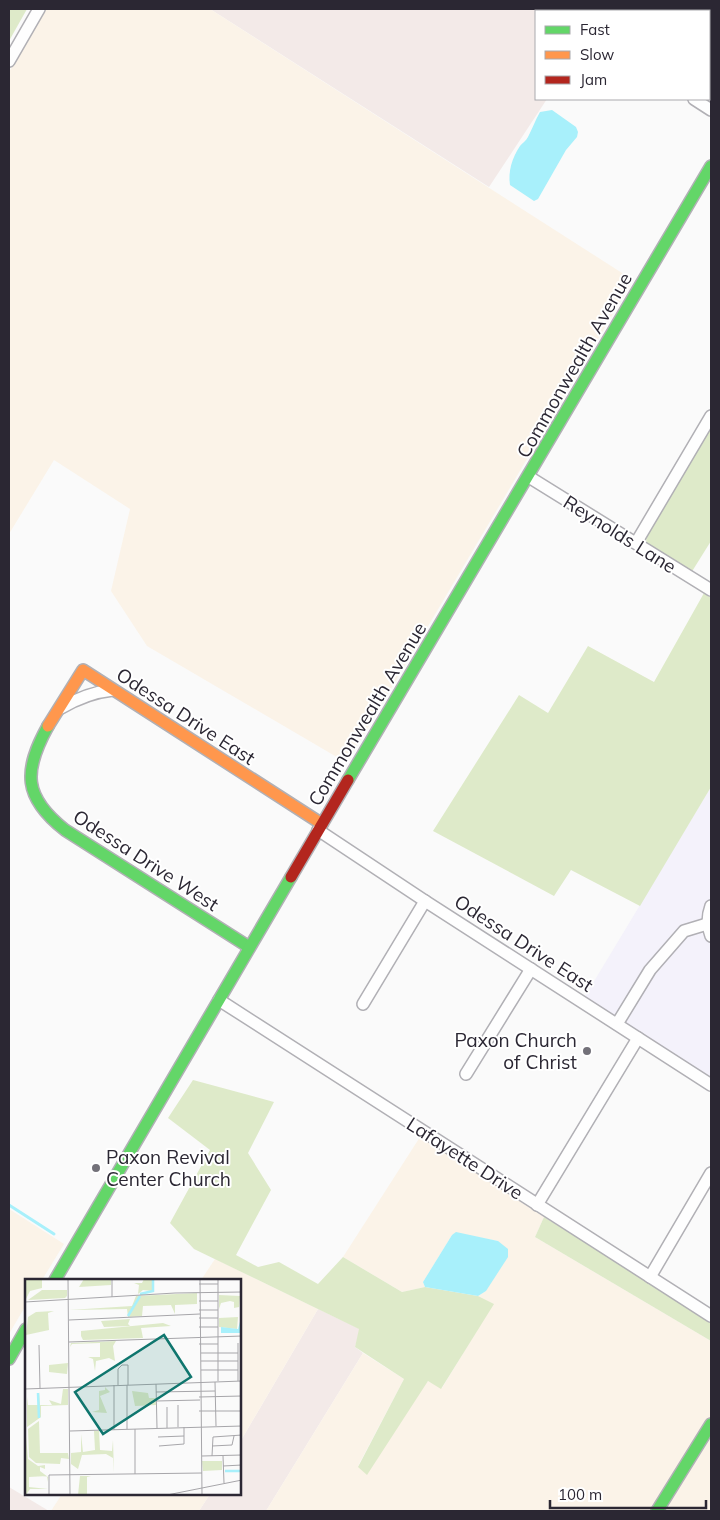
<svg xmlns="http://www.w3.org/2000/svg" width="720" height="1520" viewBox="0 0 720 1520" font-family="Mulish,sans-serif">
<rect width="100%" height="100%" fill="#fafafa"/>
<g fill="#f3eae8">
<polygon points="210,9 609,9 607,11 536,11 536,99 547,99 489,187"/>
<polygon points="318,1309 360,1329 355,1347 363,1353 266,1511 199,1511 210,1494 240,1494 240,1442"/>
<polygon points="9,1487 49,1511 9,1511"/>
</g>
<g fill="#fbf3e8">
<polygon points="46,9 210,9 633,280 347,763 147,646 111,591 130,509 54,460 9,534 9,72"/>
<polygon points="420,1137 544,1217 535,1237 711,1341 711,1417 652,1511 266,1511 363,1353 404,1379 358,1466 428,1381 442,1388 493,1304 478,1296 486,1291 498,1241 456,1233 452,1235 423,1282 425,1287 402,1292 343,1257"/>
<polygon points="9,1209 64,1244 42,1280 26,1280 26,1305 9,1334"/>
<polygon points="215,1259 318,1309 240,1442 240,1280 201,1280"/>
<polygon points="711,1437 711,1511 665,1511"/>
<polygon points="62,1494 210,1494 199,1511 51,1511"/>
</g>
<polygon fill="#f4f2fb" points="711,787 711,1080 584,998"/>
<g fill="#deeac9">
<polygon points="9,9 27,9 9,41"/>
<polygon points="711,427 711,541 691,573 648,546 646,540 648,533"/>
<polygon points="704,593 711,598 711,787 640,906 571,870 554,896 433,831 519,695 548,713 588,646 654,682"/>
<polygon points="193,1080 274,1102 248,1153 271,1190 236,1255 258,1267 279,1262 318,1284 343,1257 402,1292 425,1287 478,1296 494,1304 441,1389 428,1381 367,1475 358,1467 404,1379 355,1347 359,1329 194,1249 170,1223 210,1150 168,1118"/>
<polygon points="544,1217 711,1320 711,1341 535,1237"/>
</g>
<g fill="#a8f0fb">
<path d="M 552,110 L 576,127 L 578,132 L 577,137 L 566,150 L 538,199 L 534,201 L 510,185 C 508,171 512,158 520,146 C 522,143 526,141 528,137 C 532,129 535,121 540,112 Z"/>
<polygon points="456,1232 498,1241 508,1249 508,1257 486,1291 478,1296 425,1287 423,1282 452,1235"/>
</g>
<g fill="none" stroke-linecap="round" stroke-linejoin="round">
<polyline stroke="#a8f0fb" stroke-width="3" points="9,1205 54,1234"/>
<g stroke="#b1b0b5" stroke-width="14">
<g id="street">
<polyline points="9,61 39,9"/>
<polyline points="694,99 711,110"/>
<polyline points="529,477 711,590"/>
<polyline points="636,543 711,416"/>
<path d="M 61,708 C 78,698 93,692 113,690"/>
<polyline points="318,830 425,901 711,1085"/>
<path d="M 711,906 C 707,917 707,926 711,936"/>
<polyline points="219,1000 711,1316"/>
<polyline points="363,1004 425,901"/>
<polyline points="617,1024 650,970 684,931 707,924"/>
<polyline points="466,1074 531,969"/>
<polyline points="537,1205 638,1038"/>
<polyline points="650,1277 711,1173"/>
</g>
</g>
<g stroke="#b1b0b5" stroke-width="14">
<g id="fast">
<path d="M 48,726 C 23,771 23,797 65,830 L 249,947"/>
<polyline points="348,780 711,166"/>
<polyline points="55,1280 291,877"/>
<polyline points="9,1359 26,1329"/>
<polyline points="657,1511 711,1424"/>
</g>
</g>
<g stroke="#b1b0b5" stroke-width="14">
<polyline id="slow" points="48,726 83,670 322,824"/>
</g>
<g stroke="#b1b0b5" stroke-width="14">
<polyline id="jam" points="291,877 348,780"/>
</g>
<use href="#street" stroke="#fefefe" stroke-width="11"/>
<use href="#fast" stroke="#63d668" stroke-width="11"/>
<use href="#slow" stroke="#ff974d" stroke-width="11"/>
<use href="#jam" stroke="#b3261e" stroke-width="11"/>
</g>
<g fill="#737179" stroke="#fff" stroke-width="2">
<circle cx="587" cy="1051" r="5"/>
<circle cx="96" cy="1168" r="5"/>
</g>
<g text-anchor="middle" stroke-width="4" stroke-linejoin="round" paint-order="stroke">
<g font-size="19" fill="#2b2733" stroke="#fff">
<text transform="translate(574 365) rotate(-60)" y="7">Commonwealth Avenue</text>
<text transform="translate(620 534) rotate(32)" y="7">Reynolds Lane</text>
<text transform="translate(367 714) rotate(-59)" y="7">Commonwealth Avenue</text>
<text transform="translate(186 716) rotate(33)" y="7">Odessa Drive East</text>
<text transform="translate(146 860) rotate(33)" y="7">Odessa Drive West</text>
<text transform="translate(524 943) rotate(33)" y="7">Odessa Drive East</text>
<text transform="translate(465 1158) rotate(33)" y="7">Lafayette Drive</text>
</g>
<g font-size="19" fill="#2b2733" stroke="#fff" text-anchor="end">
<text x="577" y="1047">Paxon Church<tspan x="577" dy="22">of Christ</tspan></text>
<text x="106" y="1164" text-anchor="start">Paxon Revival<tspan x="106" dy="22">Center Church</tspan></text>
</g>
</g>
<g transform="translate(25 1279)">
<rect width="216" height="216" fill="#fafafa"/>
<path d="M 0,0 L 17,0 L 17,9 L 5,12 L 0,22 ZM 59,0 L 86,0 L 86,6 L 54,8 ZM 119,0 L 127,0 L 127,12 L 118,11 L 113,15 L 114,6 L 109,4 L 117,4 ZM 17,11 L 42,11 L 42,17 L 40,19 L 3,21 ZM 172,14 L 172,25 L 150,26 L 150,35 L 146,26 L 118,27 L 117,37 L 103,38 L 102,30 L 44,31 L 107,27 L 111,17 ZM 194,16 L 215,17 L 214,28 L 209,29 L 209,23 L 205,22 L 196,24 L 194,30 ZM 29,32 L 23,34 L 24,51 L 1,56 L 3,38 L 11,33 ZM 213,38 L 212,50 L 194,48 L 194,39 ZM 105,40 L 103,45 L 105,47 L 79,48 L 76,42 ZM 138,44 L 146,47 L 116,49 L 118,59 L 58,61 L 56,57 L 56,52 ZM 91,62 L 88,67 L 90,82 L 84,79 L 71,82 L 70,92 L 68,80 L 63,78 L 75,78 L 75,64 L 47,65 L 45,68 L 46,64 ZM 43,84 L 42,95 L 24,93 L 24,86 ZM 80,108 L 85,113 L 75,117 L 82,134 L 67,133 L 74,131 L 74,112 L 80,111 ZM 38,110 L 43,110 L 43,126 L 16,127 L 16,138 L 2,148 L 2,118 L 3,126 L 14,126 L 15,112 L 15,126 L 27,126 L 24,121 L 36,125 ZM 107,112 L 123,114 L 124,119 L 131,119 L 131,126 L 110,127 ZM 14,142 L 15,174 L 43,174 L 44,180 L 36,179 L 35,185 L 11,184 L 4,178 L 3,150 ZM 0,146 L 3,180 L 13,187 L 20,186 L 20,190 L 15,188 L 15,192 L 23,198 L 22,203 L 22,197 L 4,198 L 4,208 L 23,210 L 5,210 L 1,216 ZM 69,152 L 74,152 L 75,171 L 87,172 L 88,161 L 89,194 L 88,179 L 81,175 L 57,176 L 53,190 L 46,185 L 46,174 L 56,173 L 56,155 L 58,173 L 70,171 ZM 177,182 L 197,182 L 197,191 L 178,192 ZM 55,197 L 66,197 L 62,198 L 62,216 L 53,216 Z" fill="#deeac9"/>
<path d="M 216,39 L 216,54 L 196,54 L 196,48 L 213,50 Z" fill="#a8f0fb"/>
<path fill="none" stroke="#a8f0fb" stroke-width="2.5" d="M 115,15 L 128,12 L 128,0M 103,37 L 115,17M 13,114 L 14,139M 200,192 L 217,192"/>
<path fill="none" stroke="#a7a6aa" stroke-width="1" d="M 43,0 L 45,216M 87,0 L 87,18M 175,0 L 177,216M 193,0 L 193,102M 174,5 L 193,5M 174,22 L 193,22M 0,23 L 150,14 L 217,13M 174,31 L 193,31M 174,39 L 193,39M 44,41 L 175,35M 174,48 L 193,48M 44,63 L 217,57M 213,64 L 213,102M 174,65 L 193,65M 14,66 L 15,109M 176,74 L 213,74M 176,82 L 213,82M 176,91 L 213,91M 190,103 L 191,147M 131,105 L 132,149M 89,106 L 89,151M 93,106 L 93,90 L 97,86 L 103,86 L 103,106M 0,110 L 217,102M 131,113 L 190,112M 174,118 L 217,117M 131,122 L 175,121M 153,126 L 153,148M 142,128 L 142,149M 174,132 L 217,132M 102,150 L 102,106M 45,152 L 217,147M 133,158 L 159,157M 134,167 L 159,165 L 159,148M 187,167 L 207,166 L 209,157M 177,177 L 217,176M 187,177 L 188,158 L 217,156M 198,177 L 199,204M 198,187 L 217,186M 110,195 L 110,150M 24,216 L 24,196 L 177,194M 142,216 L 217,201"/>
<path fill="#0f766e" fill-opacity="0.15" stroke="#0f766e" stroke-width="2.5" d="M 139,56 L 166,98 L 78,155 L 50,113 Z"/>
<rect width="216" height="216" fill="none" stroke="#2b2733" stroke-width="2.5"/>
</g>
<rect width="720" height="1520" fill="none" stroke="#2b2733" stroke-width="20"/>
<rect x="535" y="10" width="175" height="90" fill="#ffffff" stroke="#aaa9ad"/>
<rect x="545" y="26" width="25" height="8" fill="#63d668" stroke="#aaa9ad"/>
<text x="580" y="35" font-size="15" fill="#2b2733">Fast</text>
<rect x="545" y="51" width="25" height="8" fill="#ff974d" stroke="#aaa9ad"/>
<text x="580" y="60" font-size="15" fill="#2b2733">Slow</text>
<rect x="545" y="76" width="25" height="8" fill="#b3261e" stroke="#aaa9ad"/>
<text x="580" y="85" font-size="15" fill="#2b2733">Jam</text>
<path d="M550 1500v8h156v-8" fill="none" stroke="#2b2733" stroke-width="2.5"/>
<text x="558" y="1500" font-size="15" fill="#2b2733" stroke="#ffffff" stroke-width="4" paint-order="stroke">100 m</text>
</svg>
